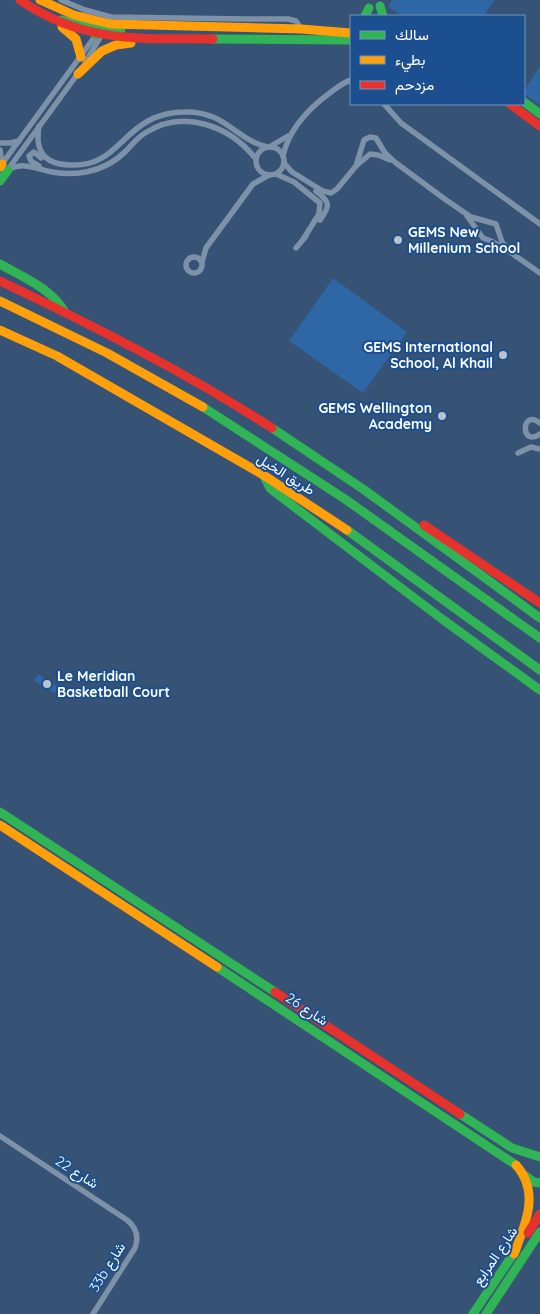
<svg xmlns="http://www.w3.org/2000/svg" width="540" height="1314" viewBox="0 0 540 1314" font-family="Quicksand,Vazirmatn,sans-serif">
<rect width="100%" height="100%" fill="#365274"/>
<g fill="#2f66a5">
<polygon points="392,0 494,0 484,16 403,16 388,7"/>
<polygon points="540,66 540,105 524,94 524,91"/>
<polygon points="333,278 407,332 363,393 289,341"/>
<polygon points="38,674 59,687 55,693 34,681"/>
</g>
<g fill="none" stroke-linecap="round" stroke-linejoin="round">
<g stroke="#7d92a8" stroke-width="5.5">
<polyline points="61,0 85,10 111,17 246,19 288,19 296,21 301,29"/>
<polyline points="85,63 102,34"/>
<polyline points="384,104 401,123 540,224"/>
<path d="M 39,126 C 37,139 37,152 49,160 C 56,164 64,165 71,165 C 110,167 119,137 148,121 C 159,115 172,112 185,112 C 225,111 235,139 267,147"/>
<polyline points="0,143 10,143 19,141"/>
<polyline points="271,146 288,136"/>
<circle cx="270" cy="161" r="14"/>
<polyline points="0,150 2,164"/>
<path d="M 283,156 C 289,128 309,108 331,92 C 338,87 344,82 351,80"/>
<polyline points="284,163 292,172 313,185 323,191 331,193 337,189 356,166 370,154 378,155 390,160"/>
<polyline points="2,164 96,35"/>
<polyline points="39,166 31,161 29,156 34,152 41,158"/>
<polyline points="356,166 364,140 370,137 376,138 385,153 396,163 446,200 471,217 496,224 502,242 510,252"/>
<polyline points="9,168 79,72"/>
<path d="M 8,170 C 24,161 36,169 52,172 C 63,174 75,174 86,172 C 101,169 115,162 126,151 C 132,145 137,138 145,133 C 183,108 230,126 256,159"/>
<polyline points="276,174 294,182 320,203 319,214 304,238"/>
<path d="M 316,191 C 330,202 331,205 320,220"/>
<polyline points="467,216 483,238 491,241 510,252 540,273"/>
<polyline points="296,248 306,236"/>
<circle cx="194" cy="265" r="8"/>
<polyline points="202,262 206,248 253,184 269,175"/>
<path d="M 540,423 C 521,408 520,448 540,434"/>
<polyline points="518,453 531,447 540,449"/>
<path d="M 0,1136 L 127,1220 C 137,1228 139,1237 135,1248 L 93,1314"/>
</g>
<g stroke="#30b455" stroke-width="9">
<polyline points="380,6 383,16"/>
<polyline points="365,16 369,8"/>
<polyline points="61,20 97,28"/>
<polyline points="96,35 103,30 121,30"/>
<polyline points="213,39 351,40"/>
<polyline points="524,102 540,114"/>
<polyline points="0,181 8,170"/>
<path d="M 0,264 C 24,278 51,288 65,312"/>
<polyline points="203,407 345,499 540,638"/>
<polyline points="272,428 363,489 540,618"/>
<polyline points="265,478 270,488 276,493 442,619 540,690"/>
<polyline points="347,530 540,670"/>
<polyline points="0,812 275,992"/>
<polyline points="217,967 516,1165"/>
<polyline points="460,1114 512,1148 540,1157"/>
<polyline points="526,1176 534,1182 540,1183"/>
<polyline points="473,1314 516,1250"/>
<polyline points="486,1314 540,1232"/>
</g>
<g stroke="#ff9f0a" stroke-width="9">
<polyline points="40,0 74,15 110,24 301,29 351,33"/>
<polyline points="62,27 76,39 81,57"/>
<polyline points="78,74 102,51 116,45 131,43"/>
<polyline points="0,167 2,164"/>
<polyline points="0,301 107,353 203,407"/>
<polyline points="0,330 57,356 265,476 347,530"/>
<polyline points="0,825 217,967"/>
<path d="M 514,1254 C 526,1223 540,1192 516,1165"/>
</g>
<g stroke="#e5322d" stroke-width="9">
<path d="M 20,0 C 84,44 140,38 213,39"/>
<polyline points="510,104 540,126"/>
<path d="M 0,281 C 94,326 185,372 272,428"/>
<polyline points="424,525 540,603"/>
<polyline points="275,992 460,1114"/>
<polyline points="528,1233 540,1214"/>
</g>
</g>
<g fill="#b9c2ce" stroke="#1b4f8f" stroke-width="2">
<circle cx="398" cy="240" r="5"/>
<circle cx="503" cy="355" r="5"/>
<circle cx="442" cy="416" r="5"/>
<circle cx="47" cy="684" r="5"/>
</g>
<g text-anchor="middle" stroke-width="4" stroke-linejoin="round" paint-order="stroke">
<g font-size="14" font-weight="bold" fill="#fff" stroke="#1b4f8f" text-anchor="start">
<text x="408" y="237">GEMS New<tspan x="408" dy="16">Millenium School</tspan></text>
<text x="493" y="352" text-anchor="end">GEMS International<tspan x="493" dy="16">School, Al Khail</tspan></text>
<text x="432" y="413" text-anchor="end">GEMS Wellington<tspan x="432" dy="16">Academy</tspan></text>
<text x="57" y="681">Le Meridian<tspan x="57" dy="16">Basketball Court</tspan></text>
</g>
<g font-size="14" fill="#fff" stroke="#1b4f8f">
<text transform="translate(286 474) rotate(32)" y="5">طريق الخيل</text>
<text transform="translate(307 1009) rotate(33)" y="5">شارع 26</text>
<text transform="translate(77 1172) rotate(33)" y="5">شارع 22</text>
<text transform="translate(495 1256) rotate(-56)" y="5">شارع المرابع</text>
<text transform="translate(107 1267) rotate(-58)" y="5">33b شارع</text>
</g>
</g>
<rect x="350" y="15" width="175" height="90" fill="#1b4f8f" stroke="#7695bc"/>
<rect x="360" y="31" width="25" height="8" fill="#30b455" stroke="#7695bc"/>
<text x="395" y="40" font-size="15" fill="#ffffff">سالك</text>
<rect x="360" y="56" width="25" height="8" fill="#ff9f0a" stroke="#7695bc"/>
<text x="395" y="65" font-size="15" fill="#ffffff">بطيء</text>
<rect x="360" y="81" width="25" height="8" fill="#e5322d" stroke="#7695bc"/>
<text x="395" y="90" font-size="15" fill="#ffffff">مزدحم</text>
</svg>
